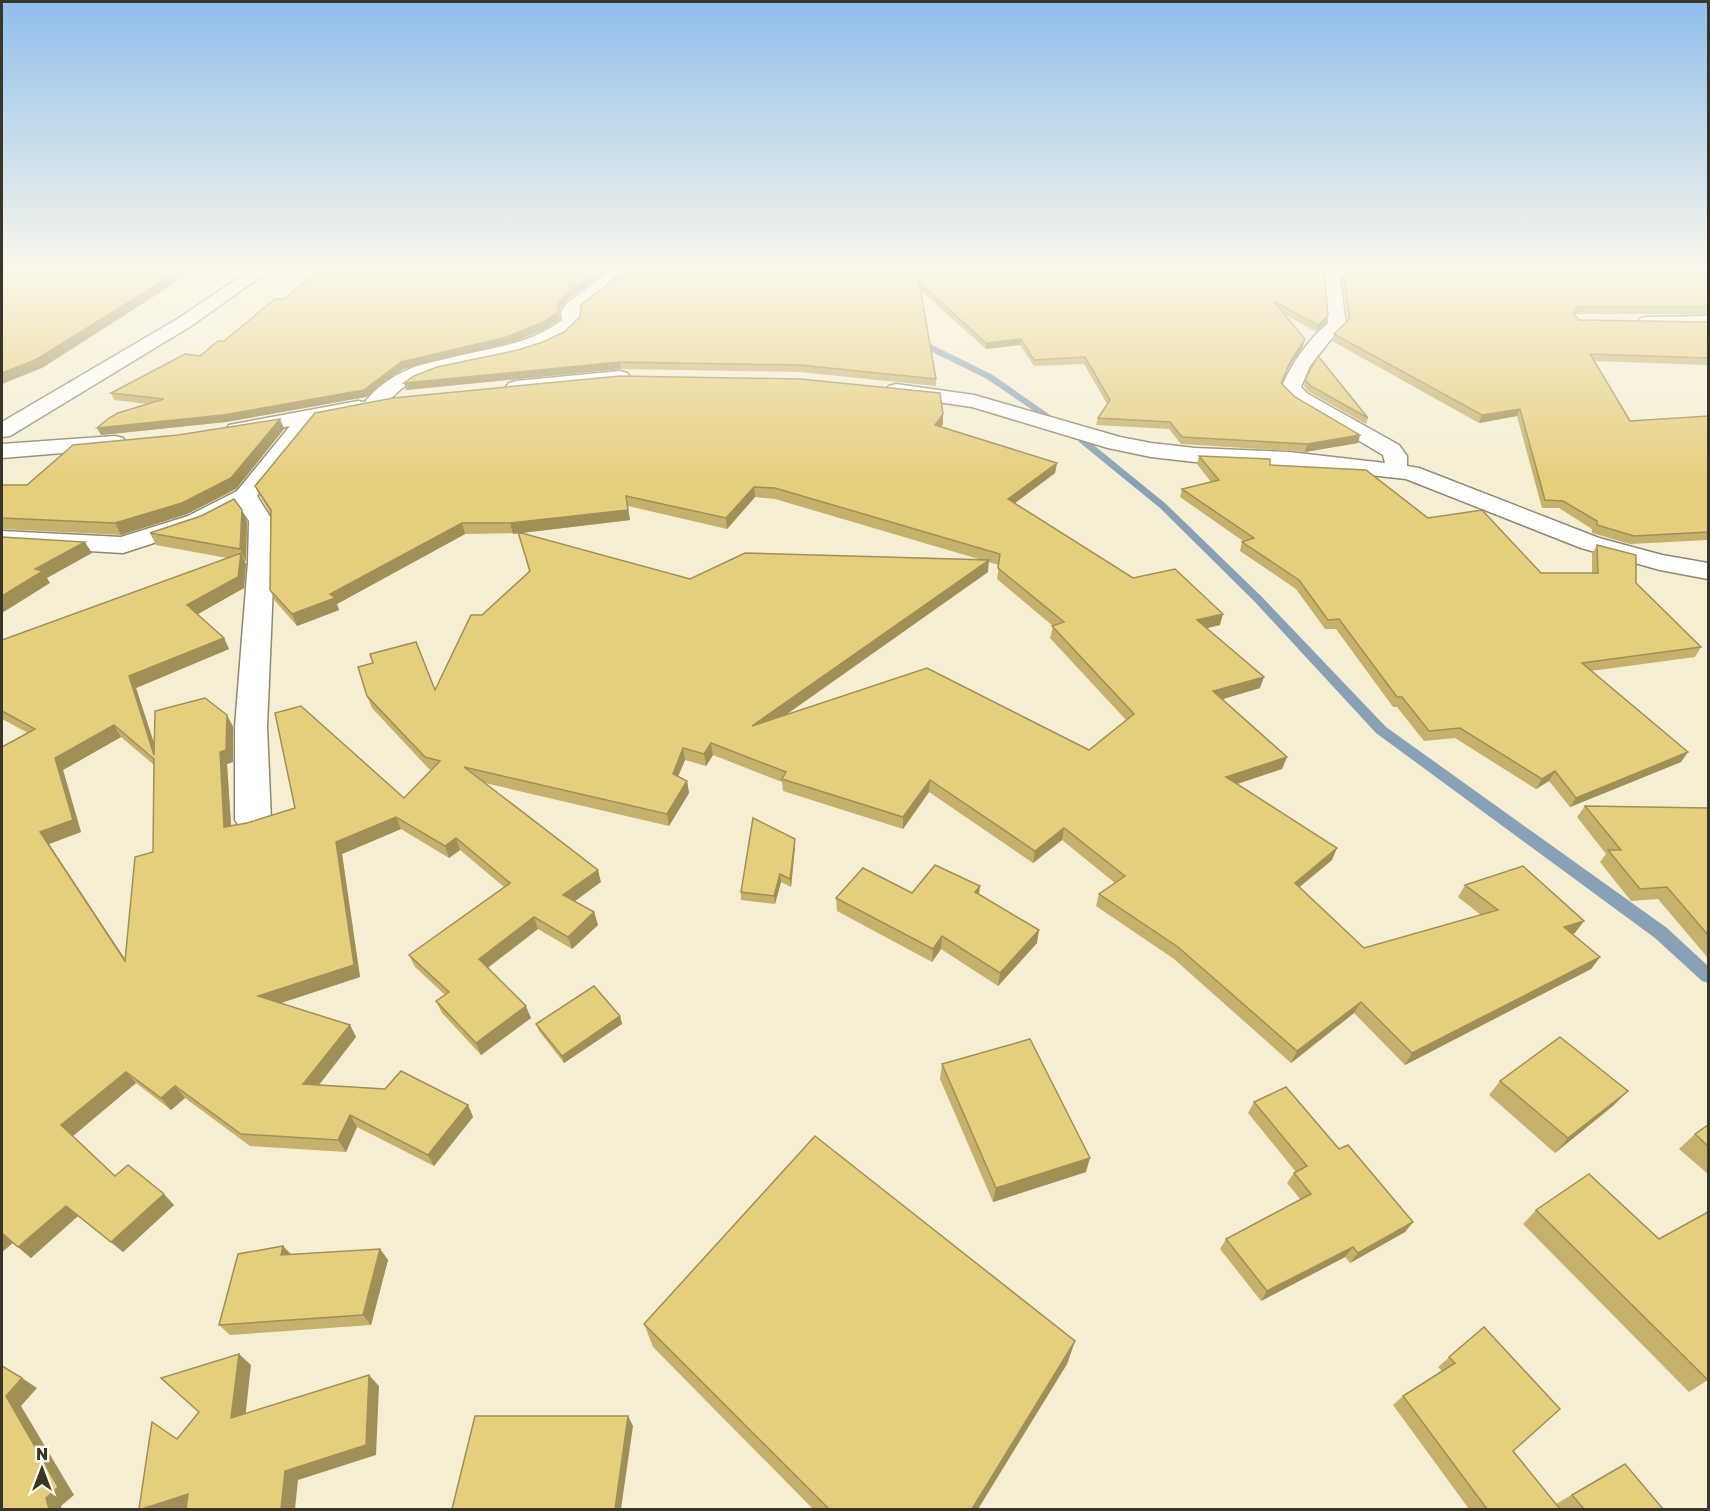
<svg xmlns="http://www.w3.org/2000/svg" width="1710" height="1511" viewBox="0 0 1710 1511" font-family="'Golos Text',sans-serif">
<rect width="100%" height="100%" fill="#f5eed3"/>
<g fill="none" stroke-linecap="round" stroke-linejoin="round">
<g fill="#88a1b6" fill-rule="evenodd">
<polygon points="912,338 918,338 993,375 1060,422 1053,424 987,379 912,342"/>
<polygon points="1079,438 1085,438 1166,504 1262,597 1386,727 1667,928 1708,966 1708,983 1702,981 1655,938 1376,733 1254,601 1160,508 1079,442"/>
</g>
<g stroke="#8e886f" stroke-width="3">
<g id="street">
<path d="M 616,267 L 635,267 L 580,310 L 580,322 L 565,335 L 548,344 L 503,358 L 418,378 L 401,389 L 381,408 L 367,409 L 365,411 L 317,421 L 257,496 L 273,521 L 274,562 L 267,727 L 271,820 L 265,829 L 253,833 L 241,829 L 235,820 L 235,727 L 248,562 L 249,521 L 240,508 L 206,526 L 123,553 L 2,546 L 2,531 L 121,537 L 188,516 L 237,491 L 290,426 L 237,436 L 229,435 L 226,430 L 229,425 L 358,401 L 365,402 C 412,341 504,365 562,320 L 561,312 L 567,303 Z"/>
<path d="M 1340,267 L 1366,267 L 1364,270 L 1340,278 L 1346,325 L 1331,339 L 1310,366 L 1301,387 L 1308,394 L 1399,445 L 1407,456 L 1407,466 L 1419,468 L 1599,538 L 1662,555 L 1708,563 L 1708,579 L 1660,570 L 1581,548 L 1406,479 L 1289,466 L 1195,462 L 1151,457 L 1108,448 L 972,407 L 896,396 L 889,394 L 886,390 L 889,386 L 896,384 L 974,395 L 1120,437 L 1151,443 L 1195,448 L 1289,452 L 1385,463 L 1383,455 L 1294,402 L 1281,388 C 1292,363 1307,341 1328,323 L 1324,275 L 1326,272 Z"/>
<polygon points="1708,316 1708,326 1647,327 1641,326 1638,322 1641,318 1647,317"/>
<polygon points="620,371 627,373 630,377 627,381 516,393 509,391 506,387 509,383 516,381"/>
<polygon points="115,436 123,438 126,443 123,448 2,458 2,444"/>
</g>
</g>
<g stroke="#8e886f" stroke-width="3">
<polygon id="highway" points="255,267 274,267 191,326 10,436 2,437 2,422 179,318"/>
</g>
<use href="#street" fill="#fff" fill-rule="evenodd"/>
<use href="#highway" fill="#fff" fill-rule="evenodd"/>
</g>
<g fill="#c5b16b" fill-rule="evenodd">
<polygon points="325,267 612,267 566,301 559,311 560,319 545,329 508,344 403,369 366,397 226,422 101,435 148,404 114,400 111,393 200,356 224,341 285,299 320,268 322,272"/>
<polygon points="629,267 1334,267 1325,272 1326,322 1316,332 1284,314 1305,339 1303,346 1288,369 1282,383 1295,397 1360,435 1358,443 1305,452 1181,444 1169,429 1096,425 1098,418 1107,404 1084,364 1034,366 1020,345 986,349 920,290 936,379 936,386 800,372 621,369 406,390 518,350 543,342 564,332 580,317"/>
<polygon points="1708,267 1708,316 1708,314 1576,314 1575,315 1579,320 1708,322 1708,365 1594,361 1630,421 1708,416 1708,540 1630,544 1592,533 1592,529 1559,508 1542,508 1517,416 1479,423 1332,341 1334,334 1348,321 1342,280 1344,274"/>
<polygon points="1305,380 1368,418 1366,424 1309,392 1304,386"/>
<path d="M 943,414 L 943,424 L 941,427 L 1057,463 L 1055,473 L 1015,503 L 1133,578 L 1220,625 L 1207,628 L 1260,688 L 1222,699 L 1287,757 L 1282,769 L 1237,784 L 1332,860 L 1299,887 L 1364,948 L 1481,915 L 1458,897 L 1465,885 L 1575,933 L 1572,934 L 1600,957 L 1591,969 L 1405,1065 L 1354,1013 L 1291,1063 L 1174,959 L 1096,906 L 1099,894 L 1115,883 L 1062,840 L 1033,863 L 929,792 L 903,829 L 783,791 L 782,782 L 713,755 L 706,766 L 685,760 L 678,776 L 687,781 L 689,793 L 669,826 L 485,783 L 601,882 L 574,901 L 594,912 L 598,925 L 572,949 L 538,929 L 488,968 L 531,1018 L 481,1055 L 442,1013 L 436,1001 L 445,995 L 415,967 L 409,955 L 504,887 L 460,850 L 449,858 L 401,829 L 342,854 L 360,977 L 280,1003 L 350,1025 L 356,1037 L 319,1085 L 468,1105 L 473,1117 L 434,1166 L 357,1127 L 346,1152 L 250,1146 L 185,1098 L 171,1110 L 136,1083 L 72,1136 L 115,1176 L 174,1205 L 123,1252 L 78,1216 L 31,1258 L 13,1243 L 2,1252 L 28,733 L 2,719 L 2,640 L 227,558 L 156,545 L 150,533 L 247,522 L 246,561 L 244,561 L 246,564 L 244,588 L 197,614 L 224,638 L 229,649 L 136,688 L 154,745 L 227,715 L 233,727 L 233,762 L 227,764 L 231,826 L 404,798 L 432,770 L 429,769 L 372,708 L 367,696 L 435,690 L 482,615 L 529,572 L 519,533 L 465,534 L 337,604 L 339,610 L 297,626 L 275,601 L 270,590 L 271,514 L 260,496 L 255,486 ZM 755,497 L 775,499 L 982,560 L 690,579 L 521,533 L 630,520 L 628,506 L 727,529 ZM 988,562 L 999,565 L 997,579 L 1053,626 L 1050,638 L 1126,720 L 1089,750 L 785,715 L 988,572 ZM 121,737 L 154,765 L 153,852 L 125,959 L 49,844 L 81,832 L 63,770 Z"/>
<polygon points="280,419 284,429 236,489 187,514 121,535 2,529 2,485 27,485 178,435"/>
<polygon points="1199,456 1270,465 1428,518 1541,573 1592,573 1592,554 1597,545 1701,647 1695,657 1591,671 1681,762 1570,807 1549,781 1536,789 1455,738 1424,741 1397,707 1393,707 1336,629 1325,629 1296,589 1240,551 1242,542 1243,541 1180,497 1182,489 1211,482 1197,464"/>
<polygon points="1585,806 1708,808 1708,958 1658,899 1631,901 1600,862 1606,854 1577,817"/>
<polygon points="795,839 795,847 791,887 781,882 775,904 741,900 741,892"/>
<polygon points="980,886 979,895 1037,943 998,986 941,949 932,962 837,911 836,898"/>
<polygon points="620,1016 622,1024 564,1063 539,1031 536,1024"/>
<polygon points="942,1064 1086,1172 993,1202 940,1079"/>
<polygon points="1500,1081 1614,1105 1555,1153 1489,1095"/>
<polygon points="1254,1102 1339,1149 1413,1222 1405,1232 1350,1263 1345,1257 1261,1301 1220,1249 1226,1239 1301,1200 1287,1183 1294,1173 1296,1172 1248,1113"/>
<polygon points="1708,1125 1708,1174 1679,1149 1695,1134"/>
<polygon points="1536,1210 1708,1380 1689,1392 1523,1224"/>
<polygon points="283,1246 291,1254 380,1249 388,1260 371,1325 230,1335 219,1325"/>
<polygon points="644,1324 1075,1341 1067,1364 978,1509 813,1509 653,1347"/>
<polygon points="1484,1327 1513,1451 1560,1509 1469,1509 1393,1405 1403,1396 1442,1371 1438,1367"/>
<polygon points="1607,1474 1663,1509 1560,1509 1556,1504"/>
</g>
<g fill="#a09057">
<polygon points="185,267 200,267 42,368 2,384 2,373"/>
<polygon points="603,267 612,267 566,301 559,311 560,319 545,329 508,344 403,369 366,397 226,422 101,435 97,428 401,362 558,304 565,295"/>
<polygon points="1324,267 1334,267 1323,273"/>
<polygon points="1328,316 1326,322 1316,332 1318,325"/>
<polygon points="1021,339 1020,345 986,349 986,343"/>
<polygon points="1305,339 1303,346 1288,369 1279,390 1290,362"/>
<polygon points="620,362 621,369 406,390 404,383"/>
<polygon points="1520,409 1517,416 1479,423 1482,415"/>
<polygon points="943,414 943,424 935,435 935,425"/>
<polygon points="280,419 284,429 236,489 187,514 121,535 115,523"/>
<polygon points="1360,435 1358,443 1305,452 1307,444"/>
<polygon points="1057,463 1055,473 1007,509 1008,499"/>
<polygon points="754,487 755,497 727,529 726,518"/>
<polygon points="242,510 247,522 246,561 240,549"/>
<polygon points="628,510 630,520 513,534 510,523"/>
<polygon points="462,523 465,534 337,604 339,610 297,626 292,614"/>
<polygon points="85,542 92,553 47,578 50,583 2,613 2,596 35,569"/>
<polygon points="241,553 246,564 244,588 193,617 187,605"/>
<polygon points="989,560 988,572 753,738 752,726"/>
<polygon points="1223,614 1220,625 1194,631 1197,620"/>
<polygon points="224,638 229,649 136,688 162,767 154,755 129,676"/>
<polygon points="1264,677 1260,688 1210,703 1213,691"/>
<polygon points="227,715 233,727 233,762 227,764 232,839 224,827 220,752"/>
<polygon points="114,725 121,737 63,770 81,832 49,844 134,973 125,961 40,832 55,758"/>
<polygon points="711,743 713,755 706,766 704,754"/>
<polygon points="683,748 685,760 674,786 673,774"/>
<polygon points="1688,752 1681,762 1570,807 1576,798"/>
<polygon points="1287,757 1282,769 1222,789 1226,777"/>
<polygon points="1555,771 1549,781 1536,789 1542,779"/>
<polygon points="930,780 929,792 903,829 903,817"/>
<polygon points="687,781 689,793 669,826 667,814"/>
<polygon points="396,817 401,829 342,854 360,977 266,1008 258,996 336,842"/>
<polygon points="1064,828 1062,840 1033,863 1035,851"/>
<polygon points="456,838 460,850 449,858 445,846"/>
<polygon points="795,839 795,847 791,887 790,879"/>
<polygon points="1337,848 1332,860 1290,895 1295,883"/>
<polygon points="598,870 601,882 567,907 563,895"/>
<polygon points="780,874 781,882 775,904 774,896"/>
<polygon points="980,886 978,899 975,892"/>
<polygon points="594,912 598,925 572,949 568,937"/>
<polygon points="534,917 538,929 483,971 479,959"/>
<polygon points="1584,921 1575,933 1556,939 1564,927"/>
<polygon points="1039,930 1037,943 998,986 1000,973"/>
<polygon points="942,936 941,949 932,962 933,949"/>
<polygon points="1600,957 1591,969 1405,1065 1412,1053"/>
<polygon points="1361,1002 1354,1013 1291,1063 1297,1051"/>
<polygon points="526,1006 531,1018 481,1055 476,1043"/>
<polygon points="620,1016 622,1024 564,1063 562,1056"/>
<polygon points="350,1025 356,1037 311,1095 303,1084"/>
<polygon points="126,1072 136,1083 72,1137 61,1125"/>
<polygon points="175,1086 185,1098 171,1110 161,1098"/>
<polygon points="1628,1091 1614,1105 1555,1153 1568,1138"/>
<polygon points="468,1105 473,1117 434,1166 428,1155"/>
<polygon points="350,1115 357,1127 346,1152 338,1140"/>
<polygon points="1090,1158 1086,1172 993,1202 996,1188"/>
<polygon points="164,1194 174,1205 123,1252 111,1242"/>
<polygon points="66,1206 78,1216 31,1258 18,1247"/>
<polygon points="1413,1222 1405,1232 1350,1263 1358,1253"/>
<polygon points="2,1233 14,1242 2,1252"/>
<polygon points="283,1246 293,1257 281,1255"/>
<polygon points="1353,1247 1345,1257 1261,1301 1267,1291"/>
<polygon points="380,1249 388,1260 371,1325 363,1315"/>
<polygon points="1075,1341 1067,1364 978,1509 972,1509"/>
<polygon points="239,1354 251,1365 244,1428 231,1418"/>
<polygon points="369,1375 379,1386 376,1455 298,1480 295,1509 281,1509 285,1471"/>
<polygon points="22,1378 37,1388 21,1406 74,1495 61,1506 62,1509 49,1509 6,1396"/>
<polygon points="628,1416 633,1426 621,1509 615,1509"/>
<polygon points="188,1494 203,1504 185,1509 142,1509"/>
</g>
<g fill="#e5ce7c" stroke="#a09057" stroke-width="1.5" fill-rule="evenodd">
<polygon points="2,267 185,267 37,359 2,373"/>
<polygon points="325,267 603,267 565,295 558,304 558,312 543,322 507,337 401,362 364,390 223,415 97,428 109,418 118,413 164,399 111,393 185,354 200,356 218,341 224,341 275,299 285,299 320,268 320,274"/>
<polygon points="629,267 1324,267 1328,316 1318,325 1273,301 1305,339 1290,362 1281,383 1295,397 1360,435 1307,444 1182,437 1170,422 1098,418 1110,400 1085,357 1034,360 1021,339 986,343 919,282 936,379 800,365 620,362 404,383 414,376 437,367 518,350 543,342 564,332 580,317 581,305"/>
<polygon points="1363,267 1708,267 1708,307 1578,307 1574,314 1579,320 1708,322 1708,358 1590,354 1630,421 1708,416 1708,532 1634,536 1597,525 1597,521 1563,501 1545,500 1520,409 1482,415 1334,334 1350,318 1344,274"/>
<polygon points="1318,356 1368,418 1311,386 1305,380"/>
<path d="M 620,376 L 800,379 L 940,393 L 943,414 L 935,425 L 1057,463 L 1008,499 L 1133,578 L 1175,569 L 1223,614 L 1197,620 L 1264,677 L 1213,691 L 1287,757 L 1226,777 L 1337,848 L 1295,883 L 1364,948 L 1498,910 L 1465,885 L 1523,866 L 1584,921 L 1564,927 L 1600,957 L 1412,1053 L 1361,1002 L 1297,1051 L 1178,947 L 1099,894 L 1125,876 L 1064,828 L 1035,851 L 930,780 L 903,817 L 782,779 L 786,772 L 711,743 L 704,754 L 683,748 L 673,774 L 687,781 L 667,814 L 464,767 L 598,870 L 563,895 L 594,912 L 568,937 L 534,917 L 479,959 L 526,1006 L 476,1043 L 436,1001 L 449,992 L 409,955 L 510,883 L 456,838 L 445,846 L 396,817 L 336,842 L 354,965 L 258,996 L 350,1025 L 303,1084 L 385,1089 L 401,1071 L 468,1105 L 428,1155 L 350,1115 L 338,1140 L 241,1134 L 175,1086 L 161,1098 L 126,1072 L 61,1125 L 115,1176 L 128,1165 L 164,1194 L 111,1242 L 66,1206 L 18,1247 L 2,1233 L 2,747 L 35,729 L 2,711 L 2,640 L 241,553 L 238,577 L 187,605 L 224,638 L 129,676 L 154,755 L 155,711 L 205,698 L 227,715 L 226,750 L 220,752 L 224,827 L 247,823 L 295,808 L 275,713 L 301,706 L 404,798 L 440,761 L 425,757 L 367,696 L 358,667 L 373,663 L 370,654 L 416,642 L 435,690 L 471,615 L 482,615 L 530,571 L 518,532 L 690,579 L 745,553 L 989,560 L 752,726 L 927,668 L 1089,750 L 1134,714 L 1052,626 L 1064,622 L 998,568 L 1000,554 L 775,488 L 754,487 L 726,518 L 626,496 L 628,510 L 510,523 L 462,523 L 330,594 L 335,598 L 292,614 L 270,590 L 271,510 L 255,486 L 315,413 L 393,398 ZM 114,725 L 154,759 L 153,852 L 135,857 L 125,961 L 40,832 L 73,820 L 55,758 Z"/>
<polygon points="280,419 231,478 182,503 115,523 2,518 2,485 27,485 73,445 178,435"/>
<polygon points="1199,456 1270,459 1270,465 1366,470 1428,518 1482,510 1541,573 1598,573 1597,545 1636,555 1636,583 1701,647 1582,663 1688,752 1576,798 1555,771 1542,779 1460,728 1429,731 1402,697 1397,697 1339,619 1328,620 1299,580 1242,542 1254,538 1182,489 1219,480"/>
<polygon points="234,499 242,510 240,549 150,533 201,516"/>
<polygon points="2,537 85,542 35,569 43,571 2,596"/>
<polygon points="1585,806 1708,808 1708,935 1667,887 1640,889 1608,850 1621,850"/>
<polygon points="753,818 795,839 790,879 780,874 774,896 741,892"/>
<polygon points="935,865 980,886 975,892 1039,930 1000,973 942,936 933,949 836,898 863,868 912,893"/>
<polygon points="594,986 620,1016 562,1056 536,1024"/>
<polygon points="1560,1037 1628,1091 1568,1138 1500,1081"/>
<polygon points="1030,1039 1090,1158 996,1188 942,1064"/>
<polygon points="1286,1087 1339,1149 1348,1145 1413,1222 1358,1253 1353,1247 1267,1291 1226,1239 1311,1194 1294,1173 1307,1166 1254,1102"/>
<polygon points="1708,1125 1708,1146 1695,1134"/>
<polygon points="815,1136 1075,1341 972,1509 829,1509 644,1324"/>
<polygon points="1589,1174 1659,1239 1708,1212 1708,1380 1536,1210"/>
<polygon points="283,1246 281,1255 380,1249 363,1315 219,1325 238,1254"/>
<polygon points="1484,1327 1560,1409 1513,1451 1560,1509 1487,1509 1403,1396 1455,1363 1449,1357"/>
<polygon points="239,1354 231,1418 369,1375 366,1445 285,1471 281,1509 186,1509 188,1494 142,1509 139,1509 152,1422 177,1439 199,1412 161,1378"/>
<polygon points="2,1366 22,1378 6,1396 58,1487 46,1498 49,1509 2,1509"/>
<polygon points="475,1416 628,1416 615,1509 452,1509"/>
<polygon points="1625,1464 1663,1509 1584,1509 1572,1495"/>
</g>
<linearGradient id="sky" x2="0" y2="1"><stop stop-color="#8fbfec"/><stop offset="0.56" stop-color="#faf7eb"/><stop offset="1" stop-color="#faf7eb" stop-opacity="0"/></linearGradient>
<rect width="1710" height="479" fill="url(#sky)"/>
<rect width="1710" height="1511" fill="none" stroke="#38352a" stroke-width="6"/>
<g transform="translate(42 1469)" stroke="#fefbf0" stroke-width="4.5" paint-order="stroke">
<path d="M0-4.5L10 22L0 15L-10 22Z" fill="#38352a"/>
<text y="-9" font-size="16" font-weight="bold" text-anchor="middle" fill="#38352a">N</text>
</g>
</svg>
